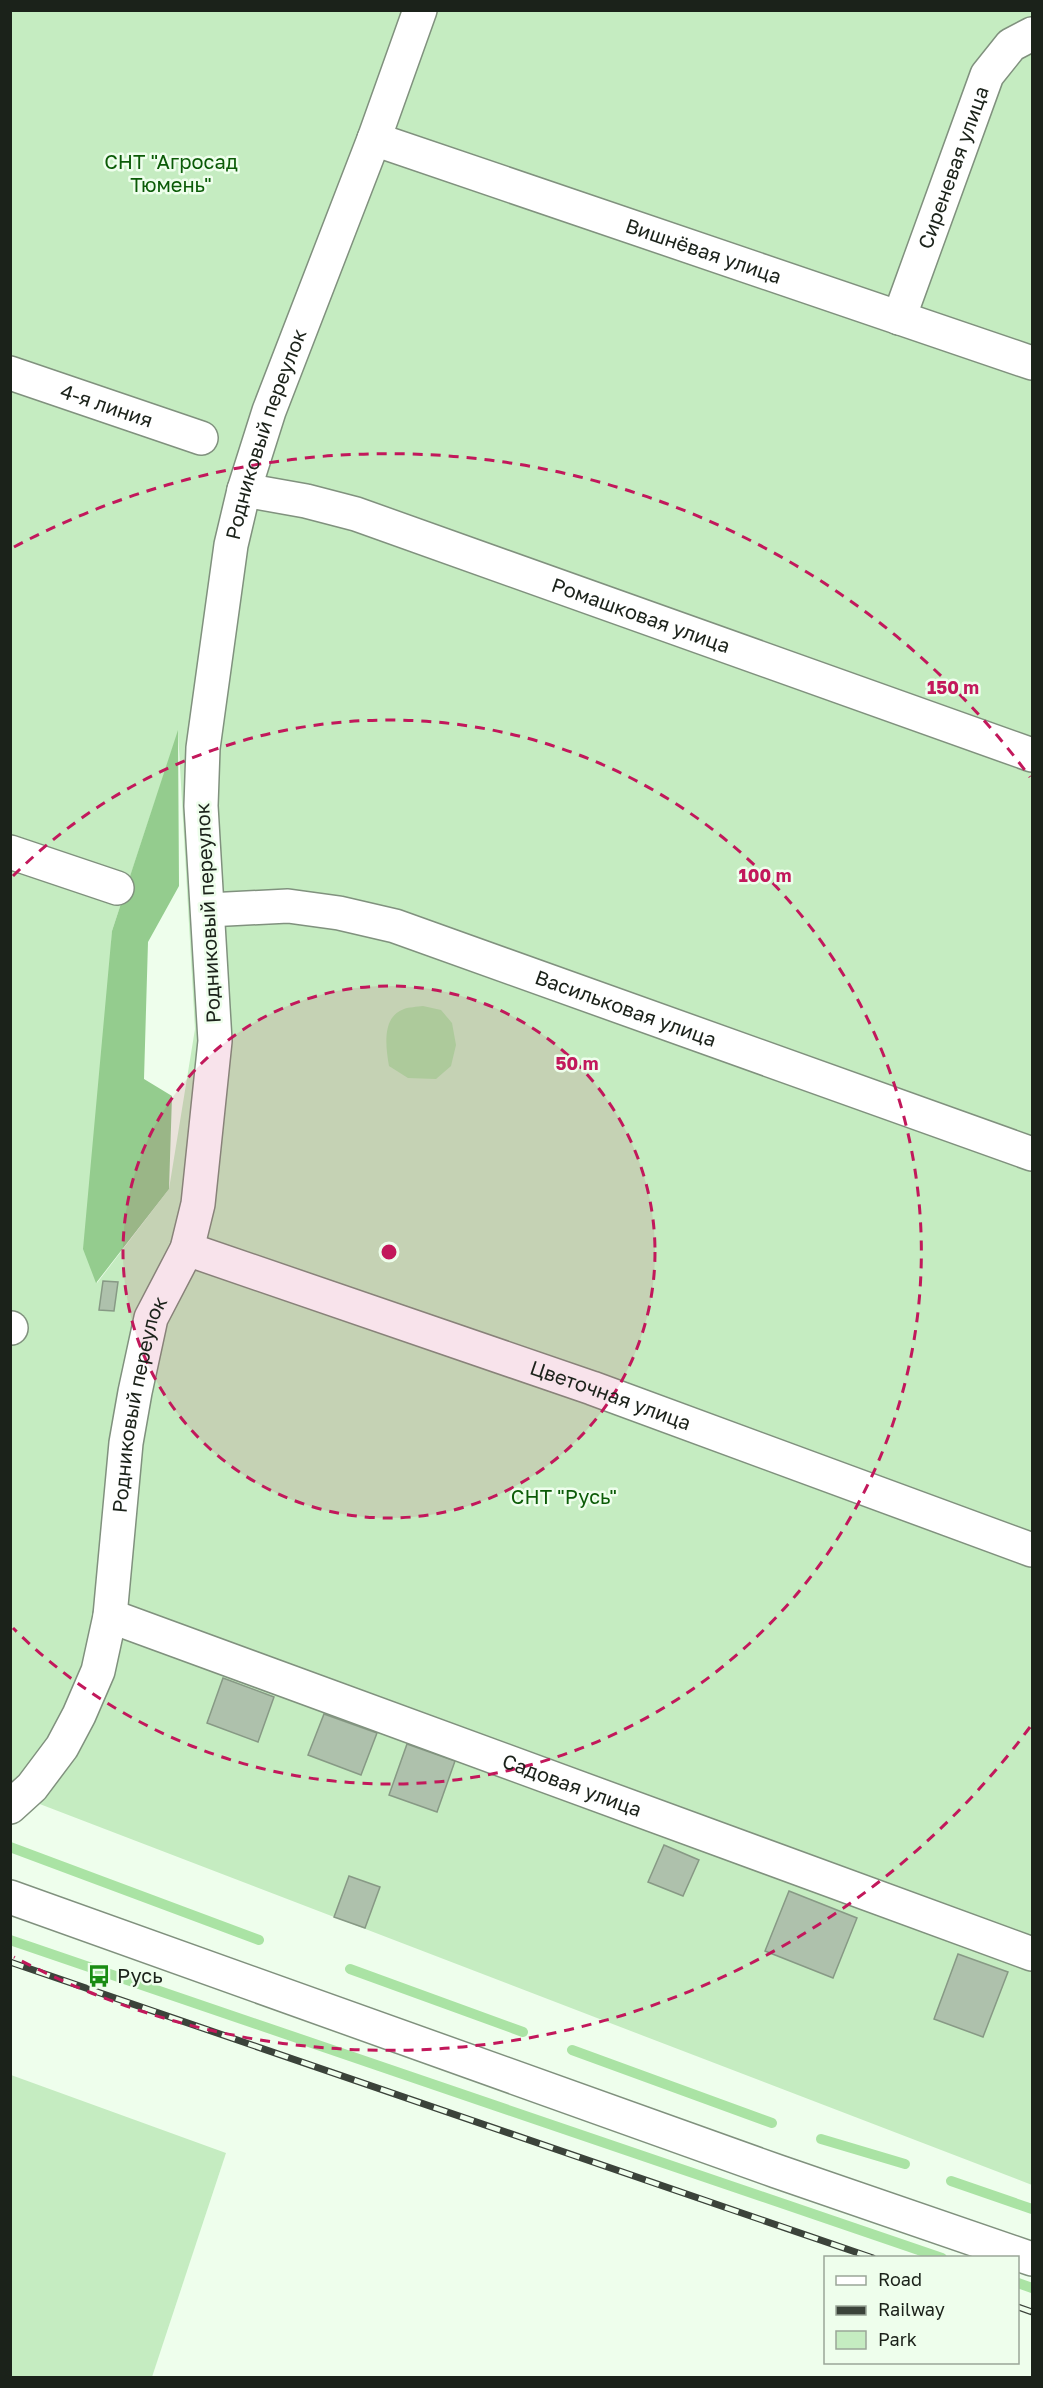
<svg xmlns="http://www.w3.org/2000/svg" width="1043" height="2388" viewBox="0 0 1043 2388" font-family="'Golos Text',sans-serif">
<rect width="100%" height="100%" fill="#eefeec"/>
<g fill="#c5ecc1" fill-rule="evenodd">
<path d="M 10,11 L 1032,11 L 1032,2185 L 11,1793 ZM 178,732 L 195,1029 L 169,1189 L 97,1283 L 112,931 Z"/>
<polygon points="11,2075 226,2153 152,2377 11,2377"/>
</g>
<polygon fill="#94cc8e" points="178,730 179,886 148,942 144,1079 172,1096 169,1189 96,1283 83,1249 112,931"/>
<path fill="#aae3a4" d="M 423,1006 L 441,1010 L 452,1023 L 456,1045 L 451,1066 L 436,1079 L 408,1078 L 389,1066 C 386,1048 381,1017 404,1009 C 409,1007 417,1007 423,1006 Z"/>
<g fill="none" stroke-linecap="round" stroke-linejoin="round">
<g stroke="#aae3a4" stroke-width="10">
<polyline points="10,1847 259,1940"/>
<polyline points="10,1940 942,2258"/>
<polyline points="350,1969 523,2032"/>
<polyline points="572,2050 772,2123"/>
<polyline points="821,2139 905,2164"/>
<polyline points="951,2181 1032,2209"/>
<polyline points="1018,2283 1032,2288"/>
</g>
</g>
<g fill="#aec1ac" stroke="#879985" stroke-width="1.5">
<polygon points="103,1281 118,1282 114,1311 99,1310"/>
<polygon points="223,1678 274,1697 258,1742 207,1723"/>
<polygon points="324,1714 377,1733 361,1775 308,1755"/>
<polygon points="407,1744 455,1761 437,1812 389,1795"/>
<polygon points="664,1845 699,1860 683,1896 648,1882"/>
<polygon points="349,1876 380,1887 365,1928 334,1917"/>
<polygon points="789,1891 857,1918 833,1978 765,1951"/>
<polygon points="958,1954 1008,1972 983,2037 934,2019"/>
</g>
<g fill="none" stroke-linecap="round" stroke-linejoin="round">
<g stroke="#80917e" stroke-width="36">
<g id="minor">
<path id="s1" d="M 374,139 L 1032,363"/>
<path id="s2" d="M 899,318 L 987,75 L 1011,45 L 1032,34"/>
<path id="s3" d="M 10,373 L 201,438"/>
<path id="s4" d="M 244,490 L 306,501 L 356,514 L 1032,755"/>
<polyline points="10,852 117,888"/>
<path id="s5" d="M 208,910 L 288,906 L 339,913 L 395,926 L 1032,1154"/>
<path id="s6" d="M 187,1249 L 592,1388 L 1032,1550"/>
<polyline points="10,1328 11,1328"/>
<path id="s7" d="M 110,1616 L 1032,1954"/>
<path id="s8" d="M 10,1807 L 32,1787 L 62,1747 L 79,1715 L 98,1671 L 110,1616 L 126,1443 L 135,1392 L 151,1318 L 187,1249 L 198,1204 L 215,1041 L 201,806 L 203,748 L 231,545 L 244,490 L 269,411 L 374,139 L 420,10"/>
<polyline points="10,1897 776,2171 1032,2259"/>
</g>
</g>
<use href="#minor" stroke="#fff" stroke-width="33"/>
<g stroke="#3b433a" stroke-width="7">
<g id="rail">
<polyline points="10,1962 873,2258"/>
<polyline points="1018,2307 1032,2312"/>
</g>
</g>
<use href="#rail" stroke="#eefeec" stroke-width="4.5" stroke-dasharray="14" stroke-linecap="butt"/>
</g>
<circle cx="389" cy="1252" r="266" fill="#c2185b" fill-opacity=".12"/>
<g fill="none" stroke="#c2185b" stroke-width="3" stroke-dasharray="10 8">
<circle cx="389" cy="1252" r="266"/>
<path d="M13 876A532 532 0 1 1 13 1628"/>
<path d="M1030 1727A798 798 0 0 1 14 1957M14 547A798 798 0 0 1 1030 777"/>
</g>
<defs>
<g id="bus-bare" transform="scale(1.8)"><path d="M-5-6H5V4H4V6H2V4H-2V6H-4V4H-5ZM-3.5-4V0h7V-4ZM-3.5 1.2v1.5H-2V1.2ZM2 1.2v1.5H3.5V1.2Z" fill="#188c12" stroke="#eefeec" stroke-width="2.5" paint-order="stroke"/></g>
</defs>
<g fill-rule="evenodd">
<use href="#bus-bare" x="99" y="1976"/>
</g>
<g text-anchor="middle" stroke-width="5" stroke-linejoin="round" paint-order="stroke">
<g font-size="20" fill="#0b5b07" stroke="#eefeec">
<text x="171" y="169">СНТ "Агросад<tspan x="171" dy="23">Тюмень"</tspan></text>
<text x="564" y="1504">СНТ "Русь"</text>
</g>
<g font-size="20" fill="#1b221a" stroke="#eefeec">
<text dy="7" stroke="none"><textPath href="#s2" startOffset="160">Сиреневая улица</textPath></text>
<text dy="7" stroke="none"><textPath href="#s1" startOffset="348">Вишнёвая улица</textPath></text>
<text dy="7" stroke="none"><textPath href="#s3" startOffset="102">4-я линия</textPath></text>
<text dy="7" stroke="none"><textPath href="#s8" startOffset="1424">Родниковый переулок</textPath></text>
<text dy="7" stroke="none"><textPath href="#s4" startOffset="417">Ромашковая улица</textPath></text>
<text transform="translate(208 913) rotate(-93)" y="7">Родниковый переулок</text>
<text dy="7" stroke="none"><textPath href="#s5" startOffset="434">Васильковая улица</textPath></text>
<text dy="7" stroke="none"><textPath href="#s6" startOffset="448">Цветочная улица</textPath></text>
<text dy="7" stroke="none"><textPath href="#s8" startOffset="434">Родниковый переулок</textPath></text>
<text dy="7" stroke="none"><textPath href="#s7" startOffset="492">Садовая улица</textPath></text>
</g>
<g font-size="20" fill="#1b221a" stroke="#eefeec" text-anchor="start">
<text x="117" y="1983">Русь</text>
</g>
</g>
<circle cx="389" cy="1252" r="9" fill="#c2185b" stroke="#eefeec" stroke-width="3"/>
<g font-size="18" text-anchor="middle" font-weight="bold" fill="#c2185b" stroke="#eefeec" stroke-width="5" stroke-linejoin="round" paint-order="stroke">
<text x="953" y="694">150 m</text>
<text x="765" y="882">100 m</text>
<text x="577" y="1070">50 m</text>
</g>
<rect width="1043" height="2388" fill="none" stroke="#1b221a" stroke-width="24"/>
<rect x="824" y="2256" width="195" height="108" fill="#eefeec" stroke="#9aa698" stroke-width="1.5"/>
<rect x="836" y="2276" width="30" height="9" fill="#ffffff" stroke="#9aa698" stroke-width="1.5"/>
<text x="878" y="2286" font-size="18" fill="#1b221a">Road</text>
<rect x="836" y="2306" width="30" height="9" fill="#3b433a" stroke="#9aa698" stroke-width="1.5"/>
<text x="878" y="2316" font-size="18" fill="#1b221a">Railway</text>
<rect x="836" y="2331" width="30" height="18" fill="#c5ecc1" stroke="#9aa698" stroke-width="1.5"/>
<text x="878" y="2346" font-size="18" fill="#1b221a">Park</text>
</svg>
